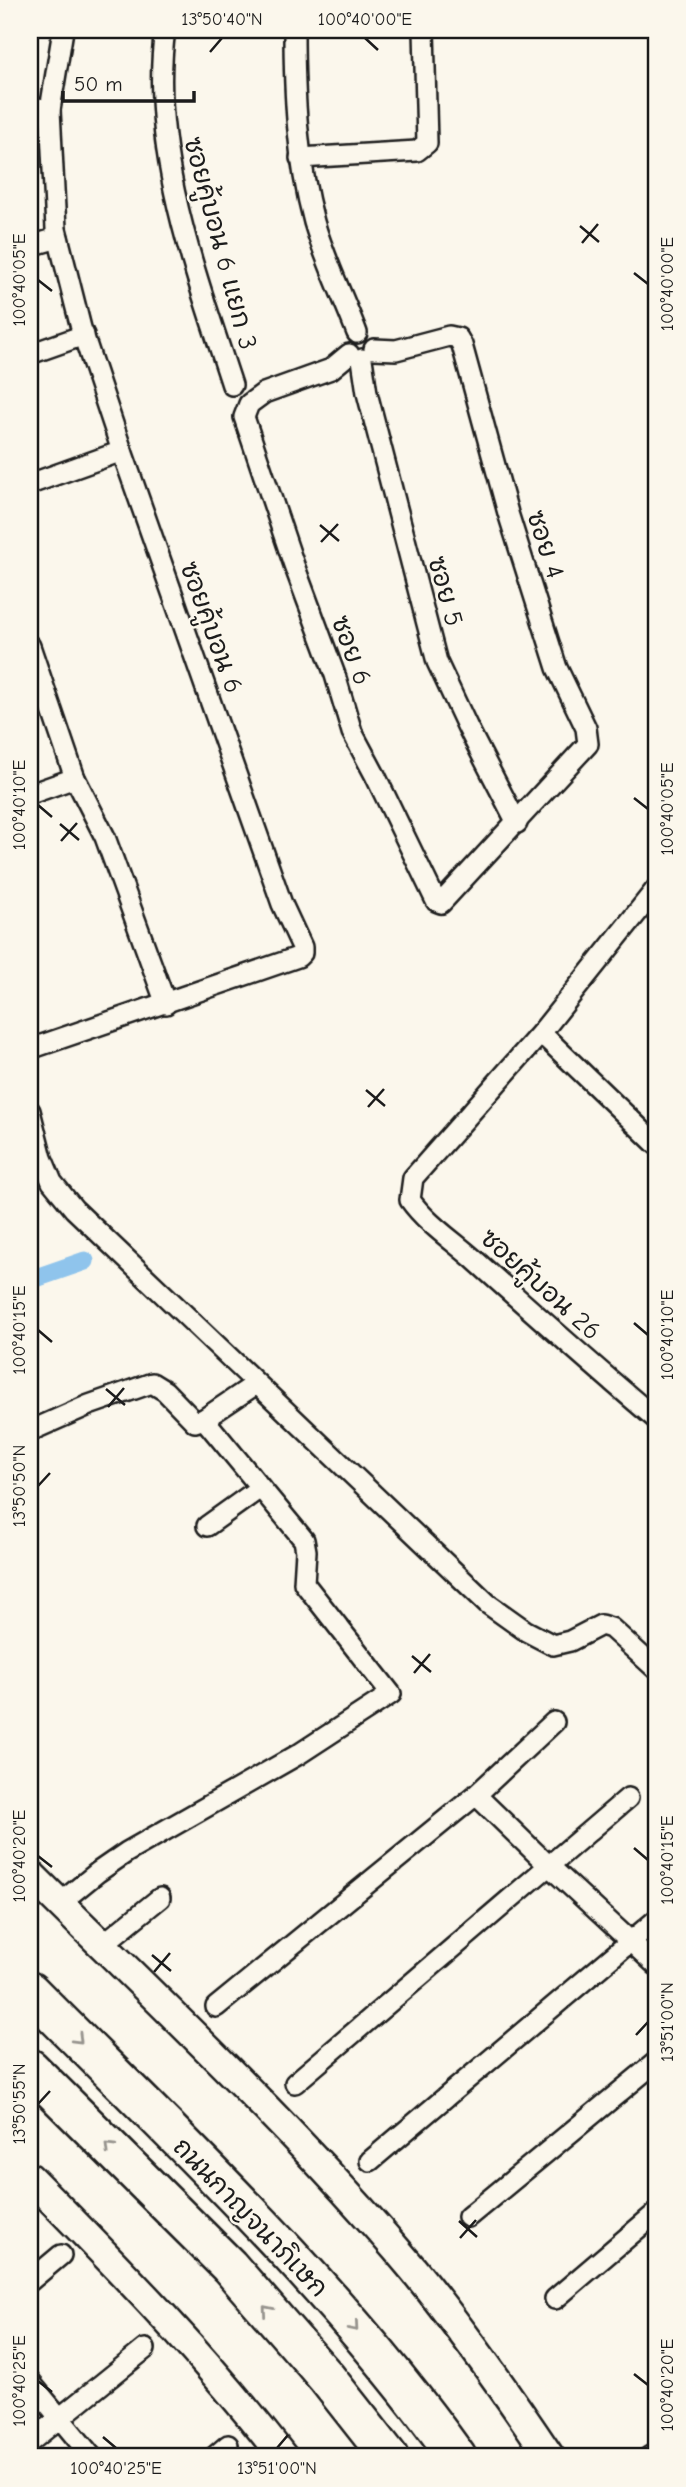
<svg xmlns="http://www.w3.org/2000/svg" width="686" height="2487" viewBox="0 0 686 2487" font-family="'Comic Neue','Playpen Sans Thai',sans-serif">
<rect width="100%" height="100%" fill="#fbf7ec"/>
<filter id="ink" filterUnits="userSpaceOnUse"><feTurbulence type="fractalNoise" baseFrequency=".0143" numOctaves="2"/><feDisplacementMap in="SourceGraphic" scale="14" xChannelSelector="R" yChannelSelector="G"/><feConvolveMatrix kernelMatrix="1 2 1 2 8 2 1 2 1" color-interpolation-filters="sRGB"/></filter>
<g filter="url(#ink)">
<g fill="none" stroke-linecap="round" stroke-linejoin="round">
<polyline stroke="#8fc4ec" stroke-width="19" points="30,1280 85,1261"/>
<g stroke="#1c1c1c" stroke-width="24">
<g id="minor">
<path d="M 165,30 C 148,148 196,274 232,385"/>
<path d="M 294,30 C 294,95 297,159 314,222 C 325,260 343,296 357,333"/>
<polyline points="30,107 50,110"/>
<polyline points="300,158 417,151 427,143 424,30"/>
<polyline points="30,246 58,238"/>
<polyline points="30,354 84,335"/>
<polyline points="349,354 331,369 264,393 249,404 244,417 294,565 335,675 352,732 375,775 436,901 441,903 588,744 586,728 557,668 508,513 462,345 458,338 449,336 396,350 374,349"/>
<polyline points="362,359 367,393 437,662 468,728 517,823"/>
<polyline points="30,484 122,451"/>
<polyline points="30,646 75,778 105,837 166,1004"/>
<polyline points="30,794 75,778"/>
<path d="M 656,889 L 541,1033 L 413,1178 L 410,1200 C 427,1224 455,1242 477,1262 C 536,1315 595,1368 656,1419"/>
<polyline points="541,1033 656,1144"/>
<polyline points="30,1049 298,957 302,953 302,947 282,904 122,451 81,328 56,229 50,110 63,30"/>
<polyline points="30,1111 42,1158 52,1182 74,1209 488,1604 526,1631 553,1645 570,1641 601,1625 611,1628 656,1669"/>
<polyline points="30,1431 89,1405 152,1383 165,1391 195,1422 204,1419 256,1384"/>
<polyline points="207,1526 260,1488"/>
<polyline points="476,1795 548,1865 656,1965"/>
<polyline points="60,1903 98,1872 127,1852 299,1754 391,1694 304,1583 306,1551 304,1540 204,1419"/>
<polyline points="102,1945 160,1898"/>
<polyline points="216,2007 476,1795 554,1722"/>
<polyline points="295,2083 628,1798"/>
<polyline points="370,2161 656,1920"/>
<polyline points="468,2217 656,2062"/>
<polyline points="30,2281 61,2255"/>
<polyline points="555,2299 656,2213"/>
<polyline points="30,2382 92,2457"/>
<polyline points="30,2442 145,2349"/>
<polyline points="214,2457 228,2445"/>
<polyline points="649,2457 656,2453"/>
</g>
</g>
<g stroke="#1c1c1c" stroke-width="33">
<g id="secondary">
<path d="M 30,1874 C 160,2003 295,2129 413,2269 C 462,2329 507,2393 550,2457"/>
<path d="M 30,2178 C 119,2268 206,2357 283,2457"/>
</g>
</g>
<g stroke="#1c1c1c" stroke-width="42">
<g id="motorway">
<path d="M 30,1991 C 178,2140 334,2285 457,2457"/>
<polyline points="30,2068 229,2266 326,2377 389,2457"/>
</g>
</g>
<use href="#minor" stroke="#fbf7ec" stroke-width="19"/>
<use href="#secondary" stroke="#fbf7ec" stroke-width="28"/>
<use href="#motorway" stroke="#fbf7ec" stroke-width="37"/>
</g>
<defs><path id="oneway-chevron" d="M-2-3.5L2.5 0L-2 3.5" fill="none" stroke-width="1.6" stroke-linecap="round" stroke-linejoin="round" transform="scale(1.75)"/></defs>
<g stroke="#97948e">
<use href="#oneway-chevron" transform="translate(78 2039) rotate(45)"/>
<use href="#oneway-chevron" transform="translate(109 2147) rotate(-135)"/>
<use href="#oneway-chevron" transform="translate(267 2310) rotate(-131)"/>
<use href="#oneway-chevron" transform="translate(354 2327) rotate(49)"/>
</g>
</g>
<path fill="none" stroke="#1c1c1c" stroke-width="2.5" d="M 365,38 L 378,50M 210,52 L 222,38M 580,226 L 599,242M 582,243 L 598,224M 634,273 L 648,284M 38,280 L 52,291M 320,525 L 339,541M 321,542 L 338,524M 634,798 L 648,809M 38,805 L 52,817M 60,824 L 79,840M 61,841 L 77,823M 366,1090 L 385,1106M 368,1107 L 384,1089M 634,1323 L 648,1335M 38,1330 L 52,1342M 106,1389 L 125,1405M 108,1407 L 124,1388M 38,1486 L 50,1473M 412,1656 L 431,1672M 414,1673 L 430,1654M 634,1848 L 648,1860M 38,1856 L 52,1867M 152,1955 L 171,1971M 154,1972 L 170,1953M 636,2035 L 648,2022M 38,2104 L 50,2091M 459,2221 L 477,2237M 460,2238 L 476,2220M 634,2374 L 648,2385M 38,2381 L 52,2392M 103,2437 L 116,2448M 277,2448 L 288,2435"/>
<g text-anchor="middle" stroke-width="5" stroke-linejoin="round" paint-order="stroke">
<g font-size="26" fill="#1c1c1c" stroke="#fbf7ec">
<text transform="translate(221 243) rotate(75)" y="9">ซอยคู้บอน 6 แยก 3</text>
<text transform="translate(546 544) rotate(72)" y="9">ซอย 4</text>
<text transform="translate(446 591) rotate(75)" y="9">ซอย 5</text>
<text transform="translate(212 627) rotate(70)" y="9">ซอยคู้บอน 6</text>
<text transform="translate(352 650) rotate(70)" y="9">ซอย 6</text>
<text transform="translate(541 1284) rotate(42)" y="9">ซอยคู้บอน 26</text>
<text transform="translate(251 2217) rotate(46)" y="9">ถนนกาญจนาภิเษก</text>
</g>
</g>
<rect width="686" height="2487" fill="none" stroke="#fbf7ec" stroke-width="77"/>
<path d="M63 91v10h131v-10" fill="none" stroke="#1c1c1c" stroke-width="3.5"/>
<text x="74" y="91" font-size="21" fill="#1c1c1c" stroke="#fbf7ec" stroke-width="5" paint-order="stroke">50 m</text>
<rect x="38" y="38" width="610" height="2410" fill="none" stroke="#1c1c1c" stroke-width="2.5"/>
<g font-size="18" text-anchor="middle" fill="#1c1c1c">
<text x="222" y="25">13°50'40"N</text>
<text x="365" y="25">100°40'00"E</text>
<text transform="translate(19 280) rotate(-90)" y="6">100°40'05"E</text>
<text transform="translate(667 284) rotate(-90)" y="6">100°40'00"E</text>
<text transform="translate(19 805) rotate(-90)" y="6">100°40'10"E</text>
<text transform="translate(667 809) rotate(-90)" y="6">100°40'05"E</text>
<text transform="translate(19 1330) rotate(-90)" y="6">100°40'15"E</text>
<text transform="translate(667 1335) rotate(-90)" y="6">100°40'10"E</text>
<text transform="translate(19 1486) rotate(-90)" y="6">13°50'50"N</text>
<text transform="translate(19 1856) rotate(-90)" y="6">100°40'20"E</text>
<text transform="translate(667 1860) rotate(-90)" y="6">100°40'15"E</text>
<text transform="translate(667 2022) rotate(-90)" y="6">13°51'00"N</text>
<text transform="translate(19 2104) rotate(-90)" y="6">13°50'55"N</text>
<text transform="translate(19 2381) rotate(-90)" y="6">100°40'25"E</text>
<text transform="translate(667 2385) rotate(-90)" y="6">100°40'20"E</text>
<text x="116" y="2474">100°40'25"E</text>
<text x="277" y="2474">13°51'00"N</text>
</g>
</svg>
